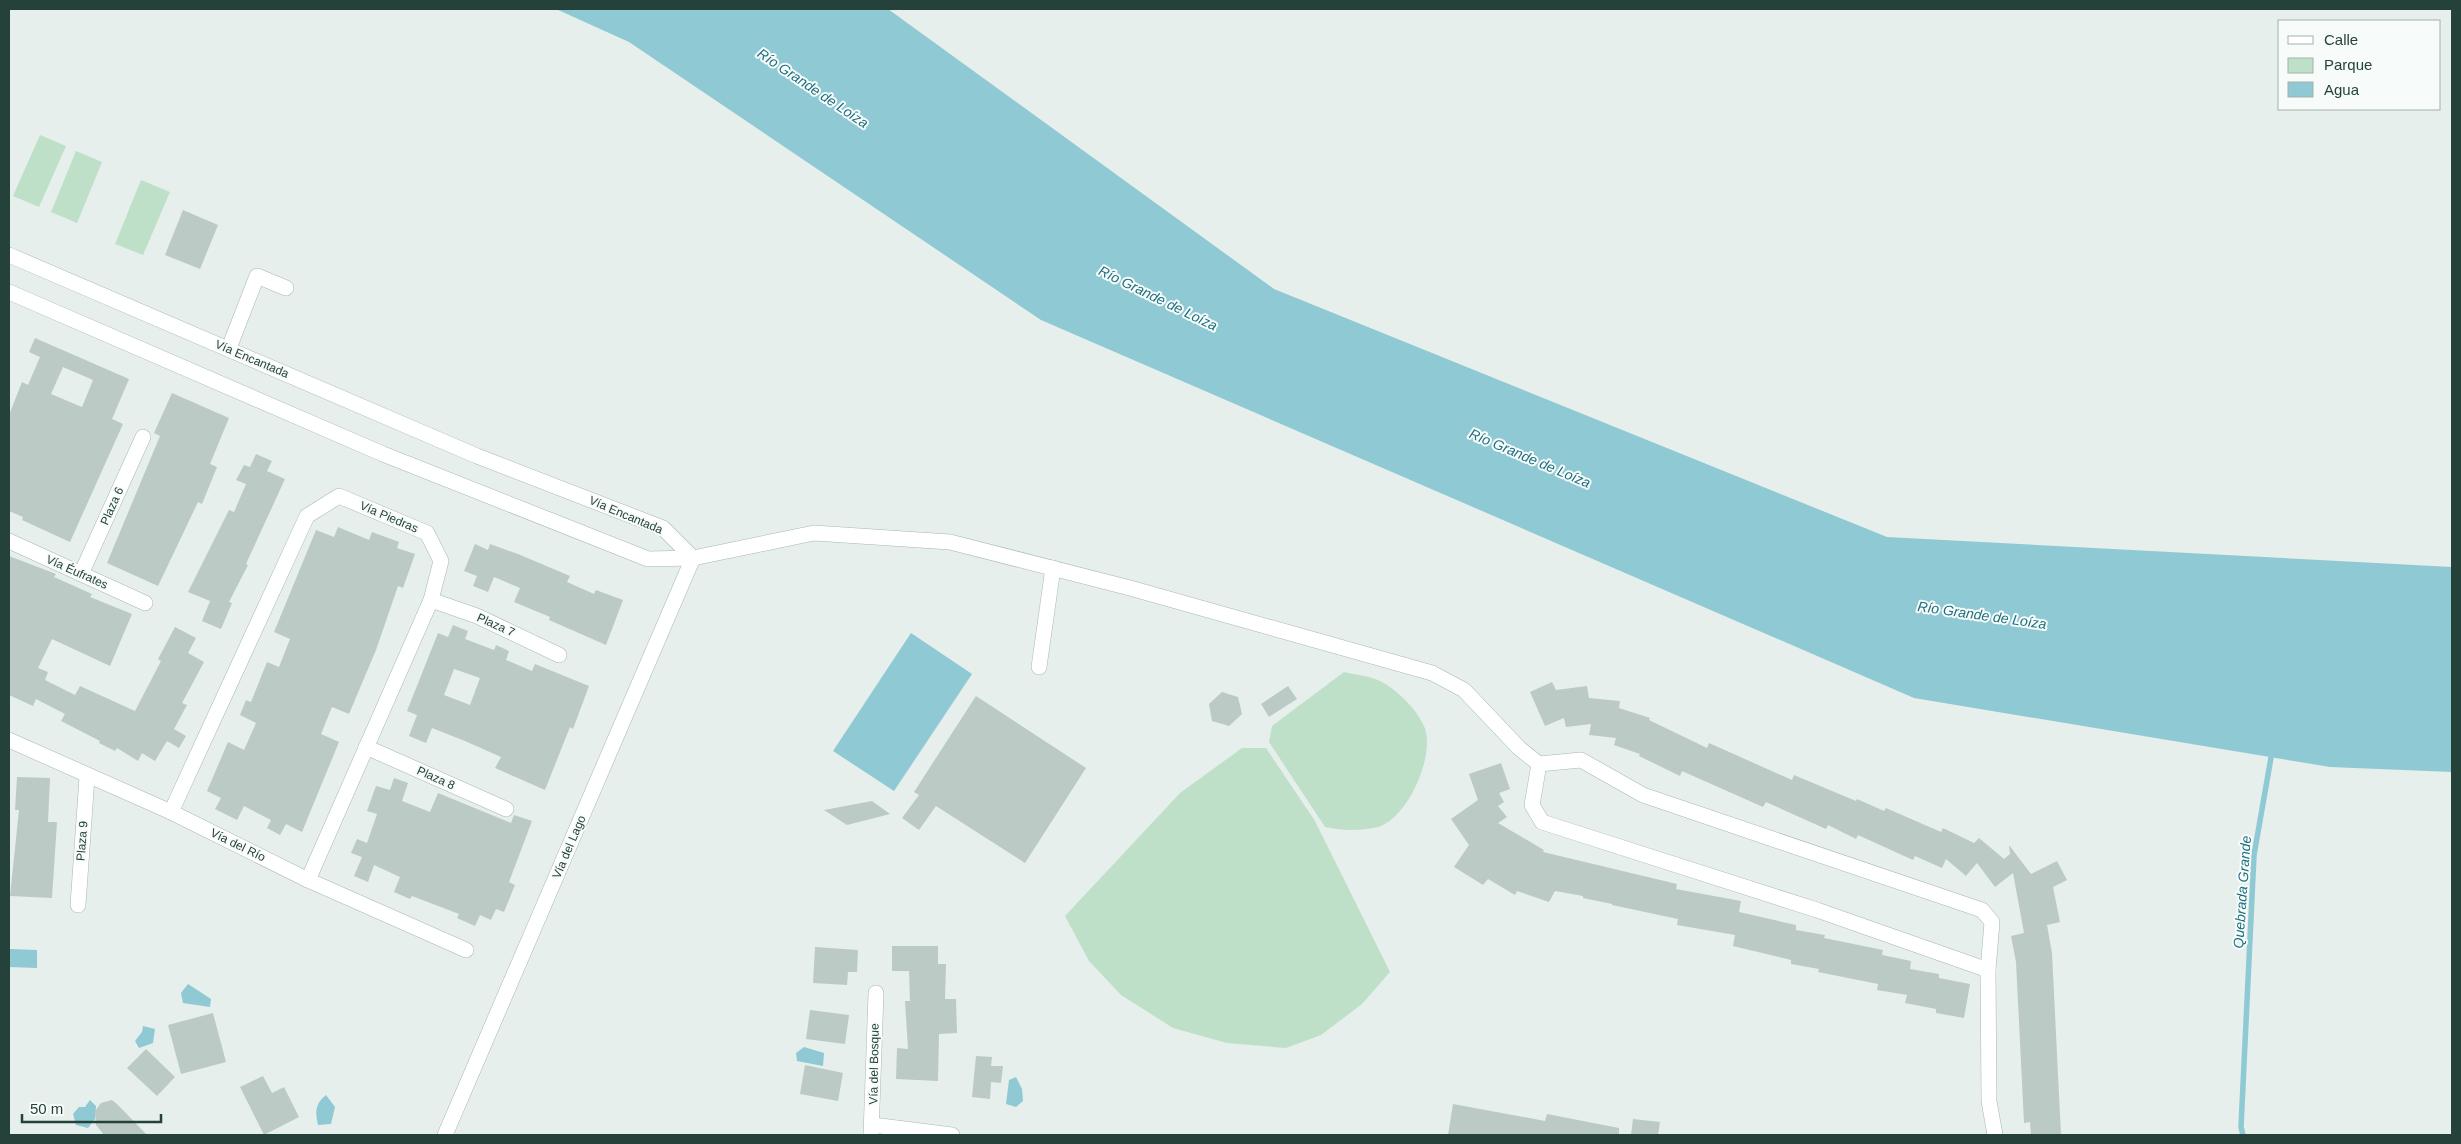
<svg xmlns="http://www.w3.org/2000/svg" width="2461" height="1144" viewBox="0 0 2461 1144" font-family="Arial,sans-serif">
<rect width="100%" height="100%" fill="#e6efeb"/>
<g fill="#bfe0c8">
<polygon points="40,135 66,146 39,207 13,196"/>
<polygon points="76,151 102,162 77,223 51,212"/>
<polygon points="141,180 170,192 143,255 115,244"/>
<path d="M 1344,672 C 1356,675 1373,676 1384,683 C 1399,692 1415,708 1423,724 C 1438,751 1408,819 1378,827 C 1361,831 1342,831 1325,827 L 1269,742 L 1272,726 Z"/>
<polygon points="1242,748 1266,748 1315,821 1390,972 1362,1004 1321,1035 1286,1048 1227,1043 1173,1028 1121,995 1089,961 1065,916 1180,793"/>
</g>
<g fill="#8ec9d4">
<polygon points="556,9 888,9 1274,289 1887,537 2452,567 2452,772 2330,767 1914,698 1041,320 629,42"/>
<polygon points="911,633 972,674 894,791 833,751"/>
<polygon points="9,949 37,950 37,968 9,967"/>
<polygon points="188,984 211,999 210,1007 183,1003 181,993"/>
<polygon points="143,1026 155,1029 153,1043 139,1048 135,1041 142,1032"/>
<polygon points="804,1047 824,1053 823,1066 797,1061 796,1053"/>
<polygon points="1016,1077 1022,1089 1023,1101 1016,1107 1006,1104 1009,1080"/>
<path d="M 326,1095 L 335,1107 L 331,1124 L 318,1125 C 315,1112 315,1104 326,1095 Z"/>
<polygon points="90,1100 96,1106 95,1119 88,1128 76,1125 73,1114 79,1107 85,1107"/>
</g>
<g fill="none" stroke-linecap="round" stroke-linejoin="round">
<polyline stroke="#8ec9d4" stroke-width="5.5" points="2243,1135 2241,1127 2254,855 2272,752"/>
</g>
<g fill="#bbcac4" fill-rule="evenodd">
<polygon points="183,210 218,225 200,269 165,255"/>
<path d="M 35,338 L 129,379 L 112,419 L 123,424 L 70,542 L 22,520 L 23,517 L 9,511 L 9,415 L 22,382 L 28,385 L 40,357 L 29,352 ZM 63,367 L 93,380 L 82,407 L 51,394 Z"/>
<polygon points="172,393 229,418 210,464 217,467 202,504 198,502 158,586 107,563 160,436 154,433"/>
<polygon points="256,454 272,461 267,471 285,479 246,564 248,565 229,602 232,603 221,629 202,621 210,601 188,592 229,510 234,512 246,484 236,480 244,465 250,467"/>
<polygon points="338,527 369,540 372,532 399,542 397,548 415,554 403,588 398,586 376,650 349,714 332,707 321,734 339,742 302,832 286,824 280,835 267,828 271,820 244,806 237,820 215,809 221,798 207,791 228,742 244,750 256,723 240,715 246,700 251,702 267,662 279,667 290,639 274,632 316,530 334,537"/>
<polygon points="475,544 488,550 490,544 518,554 570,576 567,582 594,594 596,590 623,600 606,645 549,620 550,617 514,602 520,588 494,577 488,592 473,586 477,576 464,571"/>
<polygon points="9,556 56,574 54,577 92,594 90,597 132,614 110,666 52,639 38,668 48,672 45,680 75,695 80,686 135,711 161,661 158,659 175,627 196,638 188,653 204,662 182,703 187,705 174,729 186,736 179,748 167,741 155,761 142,753 138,761 117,748 115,751 99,743 100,741 61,721 65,714 36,699 33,706 9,695"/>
<path d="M 453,625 L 468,631 L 465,639 L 494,650 L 496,645 L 509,651 L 506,660 L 532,671 L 535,664 L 589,686 L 573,729 L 570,727 L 545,790 L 495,768 L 501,757 L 465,741 L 432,728 L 426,743 L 409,736 L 417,715 L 407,711 L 438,633 L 448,637 ZM 454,669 L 480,678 L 470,705 L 444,695 Z"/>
<polygon points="1552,682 1556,690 1587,686 1589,698 1620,701 1619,708 1650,718 1649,720 1707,748 1709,743 1792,780 1794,775 1856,801 1857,799 1884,811 1886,808 1941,832 1943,828 1974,843 1979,838 2004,859 2010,854 2009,845 2031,874 2057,861 2067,880 2053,887 2060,922 2047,925 2052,953 2061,1135 2031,1135 2030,1122 2024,1123 2016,962 2011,936 2024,933 2013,873 1995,887 1977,863 1966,876 1946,859 1942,868 1915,856 1913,860 1858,835 1856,839 1828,825 1826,829 1766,802 1763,807 1682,771 1680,776 1639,756 1640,754 1614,745 1616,738 1589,735 1591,724 1566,727 1564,718 1545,726 1530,692"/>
<polygon points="1288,686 1297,699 1269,717 1261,704"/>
<polygon points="1222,692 1238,697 1242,714 1229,726 1212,721 1209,704"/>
<polygon points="976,696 1086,768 1025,863 936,806 919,830 902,818 919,795 914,792"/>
<polygon points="1501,763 1510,789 1499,793 1504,802 1498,806 1507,817 1498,823 1544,850 1543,852 1677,884 1676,889 1741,901 1739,912 1796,925 1796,930 1825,935 1824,938 1883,950 1882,955 1911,961 1910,969 1939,974 1939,978 1970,984 1964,1018 1936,1013 1936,1009 1905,1003 1907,995 1877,990 1878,984 1818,972 1819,969 1791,964 1791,960 1733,946 1735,935 1677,925 1678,919 1612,905 1612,904 1583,898 1583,896 1555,891 1549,902 1517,891 1515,895 1488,879 1483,885 1454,867 1469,845 1451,819 1478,800 1469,774"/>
<polygon points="17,777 50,778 48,822 57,822 52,898 10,896 19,810 15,810"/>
<polygon points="394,778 408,783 402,801 430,812 438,793 511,823 514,815 532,821 509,882 515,885 504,912 496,909 491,920 480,915 475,926 457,918 459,914 412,896 410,899 394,892 400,877 374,865 368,882 354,876 362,857 351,853 357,839 367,843 377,814 367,811 376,786 390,790"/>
<polygon points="872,801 890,814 847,825 824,810"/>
<polygon points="892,946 938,946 938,964 946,964 945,999 956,999 957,1033 939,1034 938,1081 896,1079 897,1048 908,1049 905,1001 910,1001 909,971 892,971"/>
<polygon points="815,947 858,950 857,972 848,972 847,985 813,983"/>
<polygon points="810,1010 849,1015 845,1044 806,1039"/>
<polygon points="213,1013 226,1062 181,1074 168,1025"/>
<polygon points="146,1049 175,1077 157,1096 127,1068"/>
<polygon points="976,1056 992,1057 991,1066 1003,1066 1001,1083 991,1082 990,1099 972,1097"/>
<polygon points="805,1065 843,1073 838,1101 800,1094"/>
<polygon points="263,1076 272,1093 284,1087 299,1117 264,1135 240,1087"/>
<polygon points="112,1100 118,1105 147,1135 104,1135 96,1125 95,1111 101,1103"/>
<polygon points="1453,1104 1545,1121 1547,1114 1619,1128 1619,1135 1448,1135"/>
<polygon points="1633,1119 1660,1122 1658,1135 1631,1135"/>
</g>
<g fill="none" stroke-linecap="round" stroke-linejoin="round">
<g stroke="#a8b8b2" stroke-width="16">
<g id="minor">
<polyline points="9,255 477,456 663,528 693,558"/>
<polyline points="9,292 383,454 648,559 693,558 814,533 950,542 1130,588 1432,673 1464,690 1519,748 1539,764 1581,760 1643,795 1982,910 1992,922 1988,970 1989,1101 1995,1135"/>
<polyline points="229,348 257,276 286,288"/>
<polyline points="9,541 145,603"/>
<polyline points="81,574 143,437"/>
<polyline points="431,600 477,616 559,655"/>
<polyline points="1039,667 1053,568"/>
<polyline points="9,740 171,812 308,880 466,950"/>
<polyline points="366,747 506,809"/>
<polyline points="1539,764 1532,805 1542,822 1817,910 1988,970"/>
<polyline points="171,812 307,516 339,496 427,533 441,561 431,600 308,880"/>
<polyline points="78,905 87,777"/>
<polyline points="873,1125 952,1135"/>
<polyline points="445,1135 693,558"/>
<polyline points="871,1135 876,993"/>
</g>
</g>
<use href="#minor" stroke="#fff" stroke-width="15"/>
</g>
<g text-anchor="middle" stroke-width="4" stroke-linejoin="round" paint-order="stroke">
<g font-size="12" fill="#24423a" stroke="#f7fbf9">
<text transform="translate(252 359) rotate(23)" y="4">Vía Encantada</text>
<text transform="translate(112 506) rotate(-66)" y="4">Plaza 6</text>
<text transform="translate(626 515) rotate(23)" y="4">Vía Encantada</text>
<text transform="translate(389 517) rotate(23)" y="4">Vía Piedras</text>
<text transform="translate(77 572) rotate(24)" y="4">Vía Éufrates</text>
<text transform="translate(496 625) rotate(24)" y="4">Plaza 7</text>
<text transform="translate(436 778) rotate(24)" y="4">Plaza 8</text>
<text transform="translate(82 841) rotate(-86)" y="4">Plaza 9</text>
<text transform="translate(238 845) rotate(26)" y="4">Vía del Río</text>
<text transform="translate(569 847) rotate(-67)" y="4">Vía del Lago</text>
<text transform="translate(874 1064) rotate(-89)" y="4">Vía del Bosque</text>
</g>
<g font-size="14" font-style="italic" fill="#1c6f80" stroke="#f7fbf9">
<text transform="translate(813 88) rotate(34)" y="5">Río Grande de Loíza</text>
<text transform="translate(1158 298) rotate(26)" y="5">Río Grande de Loíza</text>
<text transform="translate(1530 458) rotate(23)" y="5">Río Grande de Loíza</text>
<text transform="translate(1982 615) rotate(8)" y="5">Río Grande de Loíza</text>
<text transform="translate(2242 892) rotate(-86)" y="5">Quebrada Grande</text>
</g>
</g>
<rect width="2461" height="1144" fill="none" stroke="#24423a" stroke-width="20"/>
<rect x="2278" y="20" width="162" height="90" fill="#f7fbf9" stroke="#a3b1ad"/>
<rect x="2288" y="36" width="25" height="8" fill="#ffffff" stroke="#a3b1ad"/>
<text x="2324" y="45" font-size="15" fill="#24423a">Calle</text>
<rect x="2288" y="58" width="25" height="15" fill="#bfe0c8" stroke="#a3b1ad"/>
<text x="2324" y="70" font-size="15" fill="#24423a">Parque</text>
<rect x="2288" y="82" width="25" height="15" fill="#8ec9d4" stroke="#a3b1ad"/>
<text x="2324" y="95" font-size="15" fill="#24423a">Agua</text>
<path d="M22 1114v8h139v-8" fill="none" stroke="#24423a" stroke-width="2.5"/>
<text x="30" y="1114" font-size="15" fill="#24423a" stroke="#f7fbf9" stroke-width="4" paint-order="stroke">50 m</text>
</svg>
